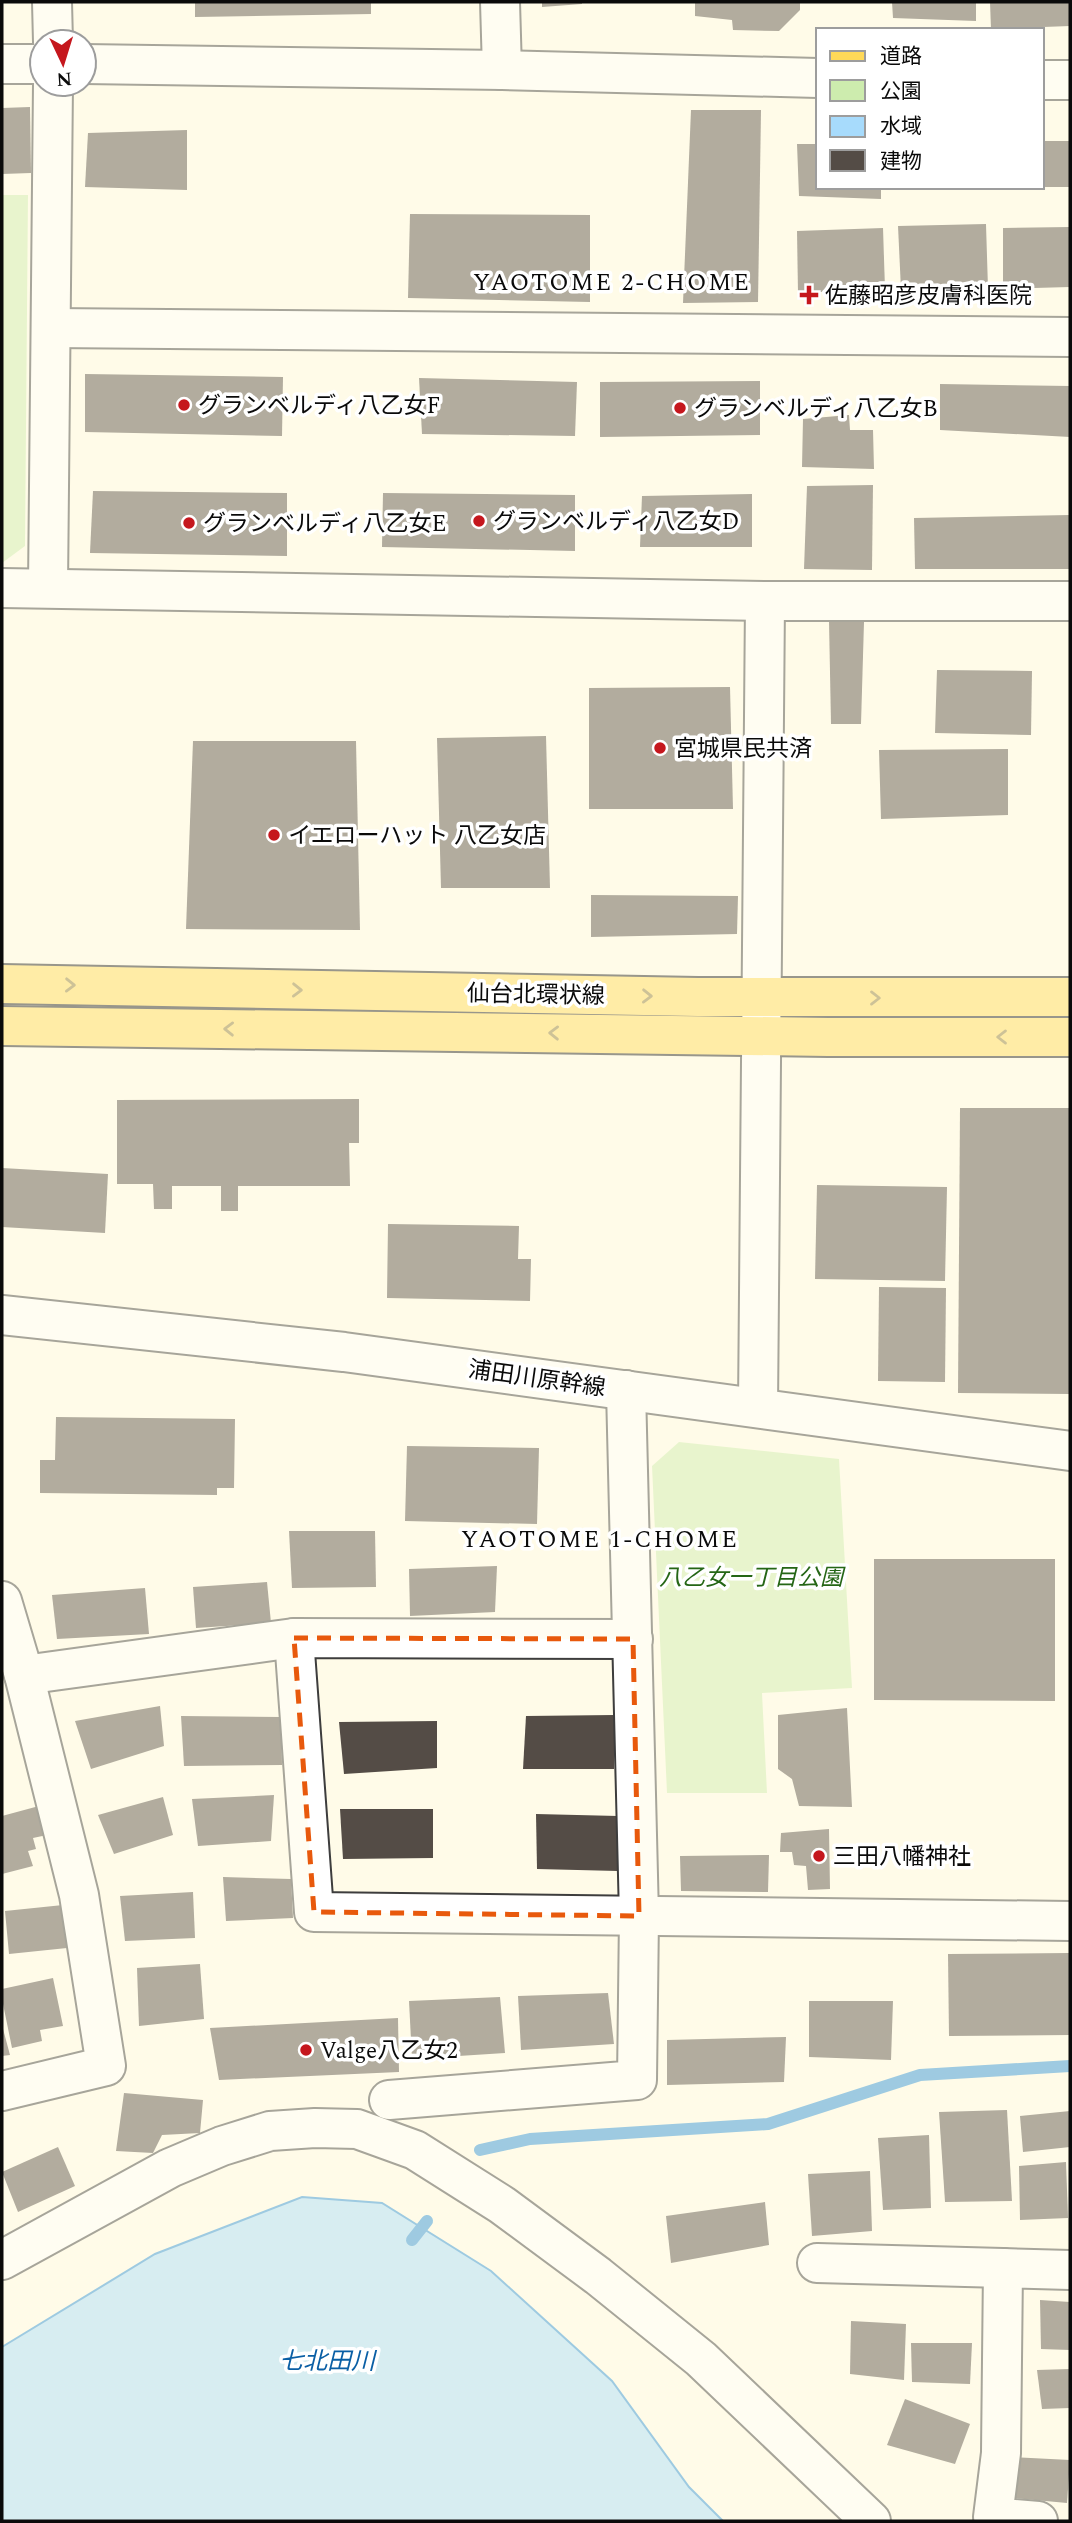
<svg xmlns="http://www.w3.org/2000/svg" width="1072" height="2523" viewBox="0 0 1072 2523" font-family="Spectral,'Noto Sans JP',serif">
<rect width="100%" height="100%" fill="#fffbe8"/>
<g fill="#cdecae">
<polygon points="2,195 28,195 25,546 2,563"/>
<polygon points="679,1442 839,1459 852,1688 762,1693 767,1793 667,1793 652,1466"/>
</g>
<polygon fill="#a7dbfc" stroke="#288fd9" stroke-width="2" points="302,2197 382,2203 491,2271 612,2381 689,2487 723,2521 2,2521 2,2347 155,2254"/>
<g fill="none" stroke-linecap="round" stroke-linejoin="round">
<g stroke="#288fd9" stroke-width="12">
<polyline points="480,2150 530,2139 768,2124 920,2075 1070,2066"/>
<polyline points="412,2240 427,2221"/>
</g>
</g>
<g fill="#544c46">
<polygon points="195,2 371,2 371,14 195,17"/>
<polygon points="542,2 582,2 582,4 542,7"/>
<polygon points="695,2 800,2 800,10 779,31 733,30 732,20 695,16"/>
<polygon points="892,2 976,2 976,21 893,18"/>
<polygon points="990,2 1070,2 1070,26 991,29"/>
<polygon points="30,107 31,173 2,174 2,108"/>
<polygon points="691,110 761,110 758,302 683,303"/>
<polygon points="187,130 187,190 85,187 88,133"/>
<rect x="1042" y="141" width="28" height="46"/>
<polygon points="797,144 818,144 818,187 881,187 881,199 799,196"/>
<polygon points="410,214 590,215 590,302 408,298"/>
<polygon points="986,224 988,289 901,290 898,226"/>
<polygon points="1070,227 1070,287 1003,289 1003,228"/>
<polygon points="883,228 885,289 798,293 797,231"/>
<polygon points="85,374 283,377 282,436 85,432"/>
<polygon points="419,378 577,382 575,436 422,434"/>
<polygon points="760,381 760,435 600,437 600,382"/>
<polygon points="940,384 1070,386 1070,437 940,430"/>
<polygon points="849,415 850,430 873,430 874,469 802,467 803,419"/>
<polygon points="873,485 872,570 804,569 807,486"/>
<polygon points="93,491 287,493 287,556 90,553"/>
<polygon points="383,493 575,495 575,551 382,547"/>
<polygon points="752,494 752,547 640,547 642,496"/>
<polygon points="1070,515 1070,569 915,569 914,518"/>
<polygon points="829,621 864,622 861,724 831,724"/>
<polygon points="937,670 1032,671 1031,735 935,733"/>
<polygon points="730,687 733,809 589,809 589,688"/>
<polygon points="546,736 550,888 441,888 437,738"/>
<polygon points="193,741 356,741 360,930 186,929"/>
<polygon points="1008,749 1008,815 881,819 879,750"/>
<polygon points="591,895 738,896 737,934 591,937"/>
<polygon points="359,1099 359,1143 349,1143 350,1186 238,1186 238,1211 221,1211 221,1186 172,1186 172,1209 154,1209 153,1184 117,1184 117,1100"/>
<polygon points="960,1108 1070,1108 1070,1394 958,1393"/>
<polygon points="2,1168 108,1174 105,1233 2,1227"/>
<polygon points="817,1185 947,1187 945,1281 815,1279"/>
<polygon points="388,1224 519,1226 518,1259 531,1259 530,1301 387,1298"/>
<polygon points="879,1287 946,1288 945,1382 878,1381"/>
<polygon points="56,1417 235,1419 234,1488 217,1488 217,1495 40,1493 40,1460 55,1460"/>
<polygon points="407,1446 539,1448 537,1524 405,1521"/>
<polygon points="289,1531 375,1531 376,1587 292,1588"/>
<polygon points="874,1559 1055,1559 1055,1701 874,1700"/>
<polygon points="497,1566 495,1612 410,1616 409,1569"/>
<polygon points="267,1582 271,1623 196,1628 193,1587"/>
<polygon points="145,1588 149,1634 57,1639 52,1595"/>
<polygon points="160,1706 164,1746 91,1769 75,1721"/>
<polygon points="847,1708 852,1807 799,1806 792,1779 778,1769 778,1715"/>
<polygon points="614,1715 614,1769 523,1769 526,1716"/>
<polygon points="181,1716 281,1717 282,1765 184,1766"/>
<polygon points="437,1721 437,1768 344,1774 339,1722"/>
<polygon points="274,1795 271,1841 198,1846 192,1799"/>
<polygon points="163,1797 173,1835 114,1854 98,1815"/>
<polygon points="39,1806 47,1835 33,1838 36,1849 28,1851 33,1866 2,1874 2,1816"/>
<polygon points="340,1809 433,1809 433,1858 343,1859"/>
<polygon points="536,1814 618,1816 618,1871 537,1869"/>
<polygon points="829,1829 830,1889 808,1890 806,1866 794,1865 792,1852 780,1852 781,1833"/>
<polygon points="769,1855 768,1892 681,1891 680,1856"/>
<polygon points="223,1877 291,1879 293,1918 226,1921"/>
<polygon points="193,1892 195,1938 125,1941 120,1896"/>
<polygon points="63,1905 67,1948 9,1954 5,1911"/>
<polygon points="1070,1953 1070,2035 949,2036 948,1954"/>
<polygon points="200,1964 204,2019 139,2026 137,1968"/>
<polygon points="53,1978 63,2026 40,2030 42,2041 12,2048 2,1999 2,1989"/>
<polygon points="608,1993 614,2044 521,2050 518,1996"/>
<polygon points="500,1997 505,2053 412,2059 409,2001"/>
<polygon points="809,2001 893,2001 891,2060 809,2057"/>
<polygon points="398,2018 399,2072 219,2080 210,2028"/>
<polygon points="2,2025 10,2055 2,2056"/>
<polygon points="786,2037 784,2082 667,2085 667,2040"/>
<polygon points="124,2093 203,2100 200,2133 162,2135 153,2153 116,2151"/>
<polygon points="1007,2110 1012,2201 945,2202 939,2112"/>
<polygon points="1070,2111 1070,2147 1023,2152 1020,2116"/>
<polygon points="929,2135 931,2208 883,2210 878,2138"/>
<polygon points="58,2147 75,2186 18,2212 2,2172"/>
<polygon points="1066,2162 1068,2218 1020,2220 1019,2166"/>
<polygon points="870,2171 872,2231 812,2236 808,2174"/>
<polygon points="765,2202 769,2245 671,2263 666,2216"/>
<polygon points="1040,2300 1070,2302 1070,2350 1041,2349"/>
<polygon points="851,2321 906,2324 904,2380 850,2374"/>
<polygon points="911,2343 972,2343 970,2384 912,2382"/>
<polygon points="1070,2369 1070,2408 1042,2409 1037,2370"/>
<polygon points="905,2399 970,2424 955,2464 887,2445"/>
<polygon points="1013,2457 1070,2460 1067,2503 1012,2498"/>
</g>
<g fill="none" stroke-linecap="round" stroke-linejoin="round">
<g stroke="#3d3d3d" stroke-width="42">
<g id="minor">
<polyline points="52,2 53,42"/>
<polyline points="500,2 502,70"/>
<polyline points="2,64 42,64"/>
<polyline points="84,64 502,70 818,78"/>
<polyline points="1042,80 1070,80"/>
<polyline points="51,328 1070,337"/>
<polyline points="48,587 53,84"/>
<polyline points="2,588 765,601 1070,601"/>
<polyline points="2,1315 344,1352 1070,1451"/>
<polyline points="758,1408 765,601"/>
<polyline points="2,1601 24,1675 79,1895 106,2066 2,2091"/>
<polyline points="633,1639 294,1638 314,1912 1070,1921"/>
<polyline points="24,1675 294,1638"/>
<polyline points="389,2100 637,2080 639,1916 626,1390"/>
<polyline points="2,2260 170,2168 222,2146 270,2131 315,2128 357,2129 415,2150 502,2205 598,2276 701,2359 871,2521"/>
<polyline points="817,2263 1003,2268"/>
<polyline points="1038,2521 993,2517 1001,2453 1003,2268 1070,2270"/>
</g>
</g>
<g stroke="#1b1b1b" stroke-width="42">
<g id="major">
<polyline points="2,984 698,997 1070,997"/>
<polyline points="2,1026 828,1037 1070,1037"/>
</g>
</g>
<use href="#minor" stroke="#fff" stroke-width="38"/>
<use href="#major" stroke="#ffd958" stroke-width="38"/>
</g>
<defs><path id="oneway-chevron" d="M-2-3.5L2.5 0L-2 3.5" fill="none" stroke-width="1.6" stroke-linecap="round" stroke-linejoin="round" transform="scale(1.75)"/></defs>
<g stroke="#917c35">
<use href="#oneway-chevron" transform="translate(70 985) rotate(1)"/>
<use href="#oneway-chevron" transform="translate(297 990) rotate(1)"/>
<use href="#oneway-chevron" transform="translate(647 996) rotate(1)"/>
<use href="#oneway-chevron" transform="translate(875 998)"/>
<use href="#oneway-chevron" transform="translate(229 1029) rotate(-179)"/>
<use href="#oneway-chevron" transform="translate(554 1033) rotate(-179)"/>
<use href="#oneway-chevron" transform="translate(1002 1037) rotate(180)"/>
</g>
<path d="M0 0H1072V2523H0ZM 294,1638 L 633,1639 L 639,1916 L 314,1912 Z" fill="#fffbe8" fill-opacity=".55" fill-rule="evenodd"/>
<path fill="none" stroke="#e8590c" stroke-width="5" stroke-dasharray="14 9" stroke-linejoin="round" d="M 294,1638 L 633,1639 L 639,1916 L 314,1912 Z"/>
<g fill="#c5171d" stroke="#fff" stroke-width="2.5">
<path d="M805.5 284.5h7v7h7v7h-7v7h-7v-7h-7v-7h7z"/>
<circle cx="184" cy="405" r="7"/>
<circle cx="680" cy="408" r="7"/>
<circle cx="479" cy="521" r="7"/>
<circle cx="189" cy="523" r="7"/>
<circle cx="660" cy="748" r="7"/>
<circle cx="274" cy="835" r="7"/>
<circle cx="819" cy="1856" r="7"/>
<circle cx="306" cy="2050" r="7"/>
</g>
<g text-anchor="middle" stroke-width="7" stroke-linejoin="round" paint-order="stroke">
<g font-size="23" fill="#0a0a0a" stroke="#fff" text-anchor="start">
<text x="825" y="303">佐藤昭彦皮膚科医院</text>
<text x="198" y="413">グランベルディ八乙女F</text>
<text x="694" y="416">グランベルディ八乙女B</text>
<text x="493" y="529">グランベルディ八乙女D</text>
<text x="203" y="531">グランベルディ八乙女E</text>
<text x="674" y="756">宮城県民共済</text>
<text x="288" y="843">イエローハット 八乙女店</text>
<text x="833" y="1864">三田八幡神社</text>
<text x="320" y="2058">Valge八乙女2</text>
</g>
<g font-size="23" fill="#0a0a0a" stroke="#fff">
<text transform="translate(536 994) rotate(1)" y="8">仙台北環状線</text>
<text transform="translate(537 1378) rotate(8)" y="8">浦田川原幹線</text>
</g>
<g font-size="23" font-style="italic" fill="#256616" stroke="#fff">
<text x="751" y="1585">八乙女一丁目公園</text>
</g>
<g font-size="24" letter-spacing="2" fill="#0a0a0a" stroke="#fff">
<text x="612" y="290">YAOTOME 2-CHOME</text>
<text x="600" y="1547">YAOTOME 1-CHOME</text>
</g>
<g font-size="24" font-style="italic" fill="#0a5fa5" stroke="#fff">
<text x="327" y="2369">七北田川</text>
</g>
</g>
<rect width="1072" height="2523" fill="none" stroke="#0a0a0a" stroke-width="7"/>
<rect x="816" y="28" width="228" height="161" fill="#ffffff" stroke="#9d9d9d" stroke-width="2"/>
<rect x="830" y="51" width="35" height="10" fill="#ffd958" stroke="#9d9d9d" stroke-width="2"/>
<text x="880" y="63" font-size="21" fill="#0a0a0a">道路</text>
<rect x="830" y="80" width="35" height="21" fill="#cdecae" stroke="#9d9d9d" stroke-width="2"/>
<text x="880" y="98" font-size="21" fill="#0a0a0a">公園</text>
<rect x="830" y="116" width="35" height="21" fill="#a7dbfc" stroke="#9d9d9d" stroke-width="2"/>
<text x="880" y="133" font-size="21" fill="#0a0a0a">水域</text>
<rect x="830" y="150" width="35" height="21" fill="#544c46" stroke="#9d9d9d" stroke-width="2"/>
<text x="880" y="168" font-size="21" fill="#0a0a0a">建物</text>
<g transform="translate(63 63) rotate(176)"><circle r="33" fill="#ffffff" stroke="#9d9d9d" stroke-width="2"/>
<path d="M0-5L12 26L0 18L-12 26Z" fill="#c5171d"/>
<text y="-10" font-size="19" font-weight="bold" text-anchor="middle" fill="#0a0a0a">N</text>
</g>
</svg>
